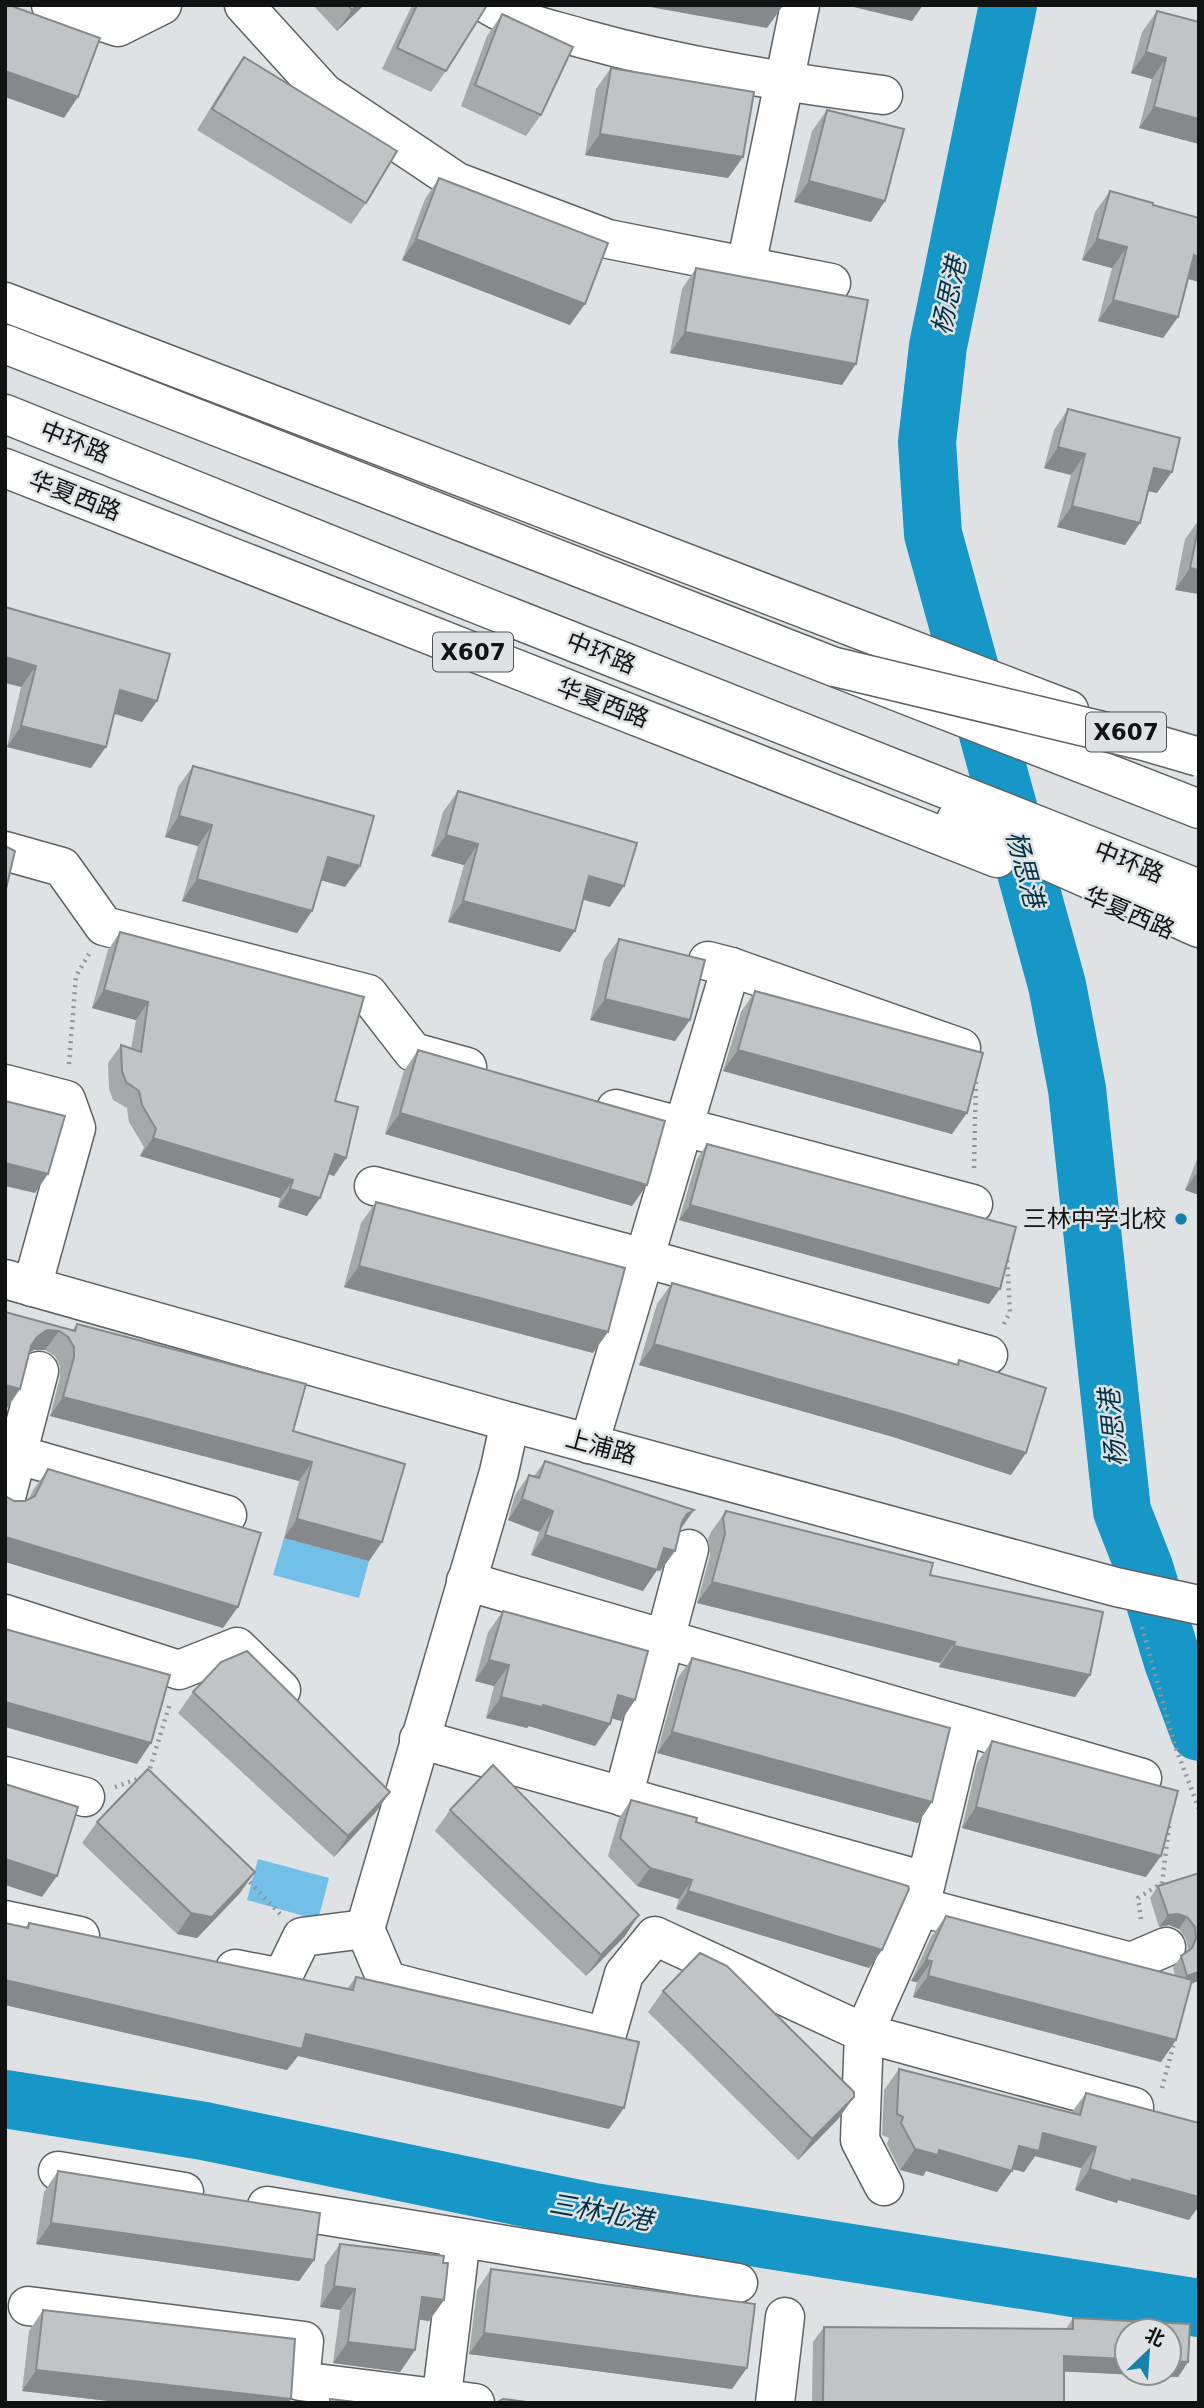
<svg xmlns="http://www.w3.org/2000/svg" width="1204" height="2408" viewBox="0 0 1204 2408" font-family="'DejaVu Sans','Noto Sans SC',sans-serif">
<rect width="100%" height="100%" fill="#dfe2e4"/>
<g fill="#72c0e7">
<polygon points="284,1538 369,1561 359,1598 273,1575"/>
<polygon points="258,1859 329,1878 318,1920 247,1900"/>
</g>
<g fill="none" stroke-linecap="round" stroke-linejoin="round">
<g stroke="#1796c8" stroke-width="58">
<polyline points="1008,5 938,346 927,442 933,534 1057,985 1077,1089 1122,1511 1144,1567 1173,1662 1199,1732"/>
<polyline points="5,2099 204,2131 593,2212 1199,2308"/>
</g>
<g stroke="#5f6264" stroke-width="41">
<g id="minor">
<polyline points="51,5 118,27 162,5"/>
<polyline points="244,5 324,93 457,182 608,239 831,283"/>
<path d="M 489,5 C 518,23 551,29 584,39 C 681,66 782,82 883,95"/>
<polyline points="746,266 800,5"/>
<polyline points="5,851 62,867 104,926 368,994 413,1052 467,1067"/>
<polyline points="708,961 731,967 961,1048"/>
<polyline points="5,1084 66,1100 76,1128 32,1287"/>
<polyline points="616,1109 973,1204"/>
<polyline points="374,1186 644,1258 988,1355"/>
<polyline points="5,1279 510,1422 1116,1587 1199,1605"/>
<polyline points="589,1444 731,967"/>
<polyline points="5,1451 227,1515"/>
<polyline points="5,1501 39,1371"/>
<polyline points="466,1581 1142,1778"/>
<polyline points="5,1614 179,1670 237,1647 281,1690"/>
<polyline points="419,1739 907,1876 920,1907 1131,1962 1166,1947"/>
<polyline points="5,1776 85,1797"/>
<polyline points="623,1797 689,1549"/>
<polyline points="5,1920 80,1936"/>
<polyline points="365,1929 387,1981 606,2037 624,1974 655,1936 864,2033 1134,2107"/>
<polyline points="235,1969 282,1978 302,1937 365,1929 499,1472 510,1422"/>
<polyline points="58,2171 184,2192"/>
<polyline points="884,2186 860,2140 864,2033 920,1907 963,1728"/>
<polyline points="267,2206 738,2283"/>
<polyline points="28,2306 304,2341 300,2381 475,2403"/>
<polyline points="441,2403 461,2238"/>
<polyline points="775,2403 785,2317"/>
</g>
</g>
<g stroke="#5f6264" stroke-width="41">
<g id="major">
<polyline points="5,302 1069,710"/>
<polyline points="5,468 997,858"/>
</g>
</g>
<g stroke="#5f6264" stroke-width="41">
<g id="highway">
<polyline points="5,344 1199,809"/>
<polyline points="5,414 462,598 1199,889"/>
<polyline points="956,820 1199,928"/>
</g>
</g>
<g stroke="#929495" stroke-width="4.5" stroke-dasharray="2 5" stroke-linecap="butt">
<polyline points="69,1064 76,976 89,954"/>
<polyline points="974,1168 976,1079"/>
<polyline points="1004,1324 1010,1312 1007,1258"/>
<polyline points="1142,1627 1175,1746 1199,1809"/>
<polyline points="148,1775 170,1703"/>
<polyline points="115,1787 143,1777"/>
<polyline points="245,1877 280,1914"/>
<polyline points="1141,1919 1138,1898 1162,1883 1169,1826"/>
<polyline points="1162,2088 1175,2039"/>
</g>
<use href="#minor" stroke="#fff" stroke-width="38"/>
<use href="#major" stroke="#fff" stroke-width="38"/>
<use href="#highway" stroke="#fff" stroke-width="38"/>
<g stroke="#5f6264" stroke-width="41" stroke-linecap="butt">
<polyline id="highway-bridge" points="835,667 1144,741 1199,757"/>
</g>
<use href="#highway-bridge" stroke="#fff" stroke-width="38"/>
</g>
<g fill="#a5a9aa">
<polygon points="313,5 364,5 337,31"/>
<polygon points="412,5 482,5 446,71 431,92 382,69"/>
<polygon points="1157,11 1199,144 1139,128 1152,79 1131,73 1142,32"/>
<polygon points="502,14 541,115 526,136 461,106 487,36"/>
<polygon points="244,57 366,203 351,224 197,130 229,78"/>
<polygon points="611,68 743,157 728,178 585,155 596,89"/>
<polygon points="827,110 885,201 871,222 794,202 812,131"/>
<polygon points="439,178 570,325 402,260 425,199"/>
<polygon points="1110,191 1153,205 1199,218 1199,282 1188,279 1178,317 1163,338 1098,321 1112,268 1082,260 1095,212"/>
<polygon points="696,268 842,385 670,353 682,289"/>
<polygon points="1068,409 1157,493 1148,491 1125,545 1057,527 1071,475 1044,468 1054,430"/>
<polygon points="1199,520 1199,594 1175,590 1185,539"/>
<polygon points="5,607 157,701 142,722 114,714 91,768 7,747 21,687"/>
<polygon points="193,766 360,866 345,887 321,880 312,911 297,933 182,901 198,846 165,837 178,787"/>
<polygon points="458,791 610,907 583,900 560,952 448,922 464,865 431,856 443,812"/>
<polygon points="120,932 335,1101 346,1158 334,1176 328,1174 307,1216 278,1207 280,1198 140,1156 144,1147 129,1122 127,1108 113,1100 109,1089 108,1063 121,1045 131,1049 136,1020 92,1008 108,950"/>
<polygon points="619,939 675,1041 590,1020 604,960"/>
<polygon points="755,991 952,1134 723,1071 741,1012"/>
<polygon points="418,1050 632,1206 385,1134 404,1071"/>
<polygon points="707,1144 989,1304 679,1220 697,1159"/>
<polygon points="1199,1154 1199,1195 1185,1190"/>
<polygon points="376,1202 593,1353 344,1287 361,1223"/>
<polygon points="672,1283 956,1365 959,1360 1011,1475 890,1436 639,1365 657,1304"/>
<polygon points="5,1312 72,1331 77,1324 293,1431 382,1542 369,1561 284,1538 299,1481 50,1416 60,1377 60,1366 55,1356 45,1350 34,1350 30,1352 20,1389 7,1408 5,1408"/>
<polygon points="545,1461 675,1551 660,1571 657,1570 643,1591 531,1555 539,1532 508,1520 515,1495 529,1475 534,1476"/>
<polygon points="48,1469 223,1628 14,1501 25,1501 29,1499 33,1490"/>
<polygon points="726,1511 930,1575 1090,1675 1075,1697 939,1667 940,1663 697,1603 710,1555 708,1539 711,1532"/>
<polygon points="503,1611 635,1700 621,1721 612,1718 610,1724 595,1746 529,1726 527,1728 486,1718 494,1686 475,1681 488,1632"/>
<polygon points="692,1658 932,1802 918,1823 657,1753 677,1679"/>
<polygon points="193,1692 390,1792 375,1813 334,1857 178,1713"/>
<polygon points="992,1741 1146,1877 962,1828 977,1763"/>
<polygon points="631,1800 696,1822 882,1950 869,1968 676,1909 679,1899 637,1886 608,1856 619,1818"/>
<polygon points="450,1810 625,1936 586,1976 435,1831"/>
<polygon points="97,1822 240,1893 197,1938 177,1934 82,1843"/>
<polygon points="1199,1873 1199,1981 1191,1984 1176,2040 1161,2062 913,1997 917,1982 911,1981 931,1937 946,1916 1175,1975 1173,1968 1181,1956 1188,1950 1186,1939 1179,1929 1169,1925 1159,1927 1150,1898 1158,1886"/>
<polygon points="5,1923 26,1927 29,1923 347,1989 356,1977 609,2129 298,2056 287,2070 5,2005"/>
<polygon points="663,1991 839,2118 798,2160 648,2012"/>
<polygon points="899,2069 1071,2113 1086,2093 1189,2220 1118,2200 1117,2203 1075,2190 1081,2168 1035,2156 1024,2172 1012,2169 997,2192 926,2171 923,2176 900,2170 887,2144 889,2138 882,2135 884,2090"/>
<polygon points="58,2171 314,2260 299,2281 36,2244 44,2192"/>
<polygon points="340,2244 443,2263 444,2300 429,2321 419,2319 415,2350 400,2372 333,2363 340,2310 320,2307 325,2265"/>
<polygon points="491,2269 732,2389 469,2354 477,2290"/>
<polygon points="43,2310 289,2403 126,2403 22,2391 29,2331"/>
<polygon points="1073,2318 1188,2362 1178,2377 1064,2371 1064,2403 812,2403 813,2342 824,2327 1066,2329"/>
</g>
<g fill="#86898b">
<polygon points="357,5 364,5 337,31 352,10"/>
<polygon points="639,5 771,5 782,7 767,28"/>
<polygon points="845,5 923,5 912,21"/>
<polygon points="1146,52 1166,58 1152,79 1131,73"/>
<polygon points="5,71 78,97 64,118 5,97"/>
<polygon points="1154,107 1199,119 1199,144 1139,128"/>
<polygon points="600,134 743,157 728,178 585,155"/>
<polygon points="809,181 885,201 871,222 794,202"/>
<polygon points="416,239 585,304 570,325 402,260"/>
<polygon points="1097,239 1127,247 1112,268 1082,260"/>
<polygon points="1194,255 1199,257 1199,282 1179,276"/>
<polygon points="1113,300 1178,317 1163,338 1098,321"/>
<polygon points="685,332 856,364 842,385 670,353"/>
<polygon points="1058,447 1085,454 1071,475 1044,468"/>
<polygon points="1154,468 1172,472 1157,493 1139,489"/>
<polygon points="1072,506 1140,523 1125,545 1057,527"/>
<polygon points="1190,568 1199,570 1199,594 1175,590"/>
<polygon points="5,657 36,666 21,687 5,683"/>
<polygon points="120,690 157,701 142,722 105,711"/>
<polygon points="21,726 106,747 91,768 7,747"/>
<polygon points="179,816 212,825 198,846 165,837"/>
<polygon points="446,835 478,844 464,865 431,856"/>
<polygon points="328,857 360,866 345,887 313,878"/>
<polygon points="589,876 624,886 610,907 575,897"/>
<polygon points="197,879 312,911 297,933 182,901"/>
<polygon points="463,901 575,931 560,952 448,922"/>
<polygon points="104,990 148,1002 136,1020 92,1008"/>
<polygon points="605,999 690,1020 675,1041 590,1020"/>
<polygon points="738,1050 967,1113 952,1134 723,1071"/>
<polygon points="400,1113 647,1185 632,1206 385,1134"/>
<polygon points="153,1138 293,1180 280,1198 140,1156"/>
<polygon points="335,1154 346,1158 334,1176 323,1172"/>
<polygon points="5,1163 48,1174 35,1193 5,1186"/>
<polygon points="1196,1174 1199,1175 1199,1195 1185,1190"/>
<polygon points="290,1189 320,1198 307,1216 278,1207"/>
<polygon points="690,1205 1000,1289 989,1304 679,1220"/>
<polygon points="359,1266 608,1332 593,1353 344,1287"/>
<polygon points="47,1330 59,1331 45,1350 34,1350 23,1356 37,1337"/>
<polygon points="654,1344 905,1415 1026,1453 1011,1475 890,1436 639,1365"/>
<polygon points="5,1385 20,1389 7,1408 5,1408"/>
<polygon points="63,1397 312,1462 299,1481 50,1416"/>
<polygon points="522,1499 553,1511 539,1532 508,1520"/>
<polygon points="694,1510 680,1530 673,1534 687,1514"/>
<polygon points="297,1519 382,1542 369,1561 284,1538"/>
<polygon points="545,1535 664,1548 675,1551 660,1571 657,1570 643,1591 531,1555"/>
<polygon points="5,1537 238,1607 223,1628 5,1562"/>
<polygon points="712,1582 955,1642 940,1663 697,1603"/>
<polygon points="954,1646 1090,1675 1075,1697 939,1667"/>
<polygon points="489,1660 509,1665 494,1686 475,1681"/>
<polygon points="618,1695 635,1700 621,1721 604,1716"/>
<polygon points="501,1697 543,1705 610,1724 595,1746 529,1726 527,1728 486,1718"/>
<polygon points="5,1702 151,1743 137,1764 5,1727"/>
<polygon points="672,1732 932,1802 918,1823 657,1753"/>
<polygon points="390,1792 375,1813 334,1857 348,1836"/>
<polygon points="976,1807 1161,1856 1146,1877 962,1828"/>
<polygon points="5,1859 57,1876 42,1897 5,1885"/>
<polygon points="650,1868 692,1880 679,1899 637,1886"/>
<polygon points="255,1872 240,1893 197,1938 177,1934 191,1913"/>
<polygon points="688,1891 882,1950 869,1968 676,1909"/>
<polygon points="1178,1914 1187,1917 1179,1929 1169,1925 1159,1927 1168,1915"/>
<polygon points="639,1915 625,1936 586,1976 601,1955"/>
<polygon points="926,1960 932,1961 917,1982 911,1981"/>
<polygon points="1199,1972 1199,1981 1179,1987 1187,1976"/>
<polygon points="928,1976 1176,2040 1161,2062 913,1997"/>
<polygon points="5,1980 306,2034 624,2108 609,2129 298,2056 287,2070 5,2005"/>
<polygon points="854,2097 839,2118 798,2160 812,2139"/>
<polygon points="1043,2133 1096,2147 1081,2168 1035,2156 1024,2172 1004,2167 1019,2146"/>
<polygon points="915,2149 939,2150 1012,2171 997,2192 926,2171 923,2176 900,2170"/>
<polygon points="1090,2169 1199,2194 1199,2206 1189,2220 1118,2200 1117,2203 1075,2190"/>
<polygon points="51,2223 314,2260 299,2281 36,2244"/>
<polygon points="334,2286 355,2289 340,2310 320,2307"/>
<polygon points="422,2297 444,2300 429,2321 407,2318"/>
<polygon points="484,2333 747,2368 732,2389 469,2354"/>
<polygon points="348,2342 415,2350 400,2372 333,2363"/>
<polygon points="1064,2356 1127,2359 1127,2373 1169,2373 1169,2361 1188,2362 1178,2377 1053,2371"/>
<polygon points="36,2370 291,2399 289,2403 126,2403 22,2391"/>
</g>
<g fill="#c0c4c6" stroke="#86898b" stroke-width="2">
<polygon points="5,5 9,5 100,38 78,97 5,71"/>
<polygon points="348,5 357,5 352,10"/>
<polygon points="417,5 482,5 486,7 446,71 397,48"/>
<polygon points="1157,11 1199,22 1199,119 1154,107 1166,58 1146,52"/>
<polygon points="502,14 573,47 541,115 475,85"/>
<polygon points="244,57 397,151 366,203 212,109"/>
<polygon points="611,68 754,92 743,157 600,134"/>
<polygon points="827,110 904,129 885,201 809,181"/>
<polygon points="439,178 608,243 585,304 416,239"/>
<polygon points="1110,191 1153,203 1153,205 1199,218 1199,257 1194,255 1178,317 1113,300 1127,247 1097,239"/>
<polygon points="696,268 868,300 856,364 685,332"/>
<polygon points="1068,409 1180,438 1172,472 1154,468 1140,523 1072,506 1085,454 1058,447"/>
<polygon points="1199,524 1199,570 1190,568"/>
<polygon points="5,607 170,654 157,701 120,690 106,747 21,726 36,666 5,657"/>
<polygon points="193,766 374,816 360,866 328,857 312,911 197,879 212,825 179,816"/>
<polygon points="458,791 637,843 624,886 589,876 575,931 463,901 478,844 446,835"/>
<polygon points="5,846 15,851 5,893"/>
<polygon points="120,932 364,997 335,1101 358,1107 346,1158 335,1154 320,1198 290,1189 293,1180 153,1138 156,1129 142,1105 139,1091 126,1082 122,1071 121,1045 141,1052 148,1002 104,990"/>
<polygon points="619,939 705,960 690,1020 605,999"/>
<polygon points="755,991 983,1053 967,1113 738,1050"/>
<polygon points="418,1050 665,1121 647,1185 400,1113"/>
<polygon points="5,1101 65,1116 48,1174 5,1163"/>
<polygon points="707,1144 1016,1227 1000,1289 690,1205"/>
<polygon points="376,1202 625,1268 608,1332 359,1266"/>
<polygon points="672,1283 958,1365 959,1360 1046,1388 1026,1453 905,1415 654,1344"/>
<polygon points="5,1312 75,1331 77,1324 306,1384 293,1431 405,1464 382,1542 297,1519 312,1462 63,1397 74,1357 74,1347 68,1337 59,1331 47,1330 37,1337 31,1346 20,1389 5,1385"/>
<polygon points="545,1461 694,1510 687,1514 682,1522 675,1551 664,1548 657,1570 545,1535 553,1511 522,1499 529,1475 539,1478"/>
<polygon points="48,1469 261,1533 238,1607 5,1537 5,1496 14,1501 25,1501 35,1496"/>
<polygon points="726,1511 933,1563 930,1575 1103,1612 1090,1675 954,1646 955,1642 712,1582 725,1534 723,1518"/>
<polygon points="503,1611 648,1651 635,1700 618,1695 610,1724 543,1705 542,1707 501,1697 509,1665 489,1660"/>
<polygon points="5,1629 170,1675 151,1743 5,1702"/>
<polygon points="247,1651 390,1792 348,1836 193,1692 221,1662"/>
<polygon points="692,1658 950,1728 932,1802 672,1732"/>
<polygon points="992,1741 1178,1791 1161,1856 976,1807"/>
<polygon points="493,1765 639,1915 601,1955 450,1810"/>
<polygon points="148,1769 255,1872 212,1917 191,1913 97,1822"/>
<polygon points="5,1784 78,1807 57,1876 5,1859"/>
<polygon points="631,1800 697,1818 696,1822 908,1886 909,1889 882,1950 688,1891 692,1880 650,1868 620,1838"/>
<polygon points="1199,1873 1199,1972 1187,1976 1181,1956 1192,1948 1196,1938 1195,1927 1187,1917 1178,1914 1168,1915 1158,1886"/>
<polygon points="946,1916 1192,1980 1176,2040 928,1976 932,1961 926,1960"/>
<polygon points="5,1923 28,1928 29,1923 353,1990 356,1977 639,2042 624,2108 306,2034 302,2049 5,1980"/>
<polygon points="700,1953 727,1966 854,2092 854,2097 812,2139 663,1991"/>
<polygon points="899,2069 1080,2115 1086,2093 1199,2123 1199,2197 1132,2179 1131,2182 1090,2169 1096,2147 1043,2133 1039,2151 1019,2146 1012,2171 939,2150 938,2155 915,2149 901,2123 903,2117 897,2114"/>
<polygon points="58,2171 320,2213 314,2260 51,2223"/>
<polygon points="340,2244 444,2256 443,2263 448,2263 444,2300 422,2297 415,2350 348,2342 355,2289 334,2286"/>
<polygon points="491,2269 755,2304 747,2368 484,2333"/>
<polygon points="43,2310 295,2339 291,2399 36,2370"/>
<polygon points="1073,2318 1190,2324 1188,2362 1169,2361 1169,2331 1127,2331 1127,2359 1064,2356 1064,2403 823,2403 824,2327 1073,2329"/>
<polygon points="330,2399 364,2403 330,2403"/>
<polygon points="503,2399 535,2403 477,2403 498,2402"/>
</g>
<circle fill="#1980aa" stroke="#dfe2e4" stroke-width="2.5" cx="1181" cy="1219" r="7"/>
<g text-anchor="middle" stroke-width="5" stroke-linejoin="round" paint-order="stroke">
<g fill="#dfe2e4" stroke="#4f5152" stroke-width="2">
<rect x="433" y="632.5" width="80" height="39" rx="5"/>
<rect x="1086" y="712.5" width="80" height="39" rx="5"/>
</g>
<g font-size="23" font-weight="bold" fill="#111313">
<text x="473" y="660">X607</text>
<text x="1126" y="740">X607</text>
</g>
<g font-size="24" fill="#111313" stroke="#dfe2e4">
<text transform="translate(75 442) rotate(22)" y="8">中环路</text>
<text transform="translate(75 496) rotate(21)" y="8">华夏西路</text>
<text transform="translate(601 653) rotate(22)" y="8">中环路</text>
<text transform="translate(603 703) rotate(21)" y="8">华夏西路</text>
<text transform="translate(1129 862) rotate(22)" y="8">中环路</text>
<text transform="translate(1129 913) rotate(23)" y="8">华夏西路</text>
<text transform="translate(601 1447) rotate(15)" y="8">上浦路</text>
</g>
<g font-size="24" fill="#111313" stroke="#dfe2e4" text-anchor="end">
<text x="1167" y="1227">三林中学北校</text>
</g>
<g font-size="26" font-style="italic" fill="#003347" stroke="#dfe2e4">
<text transform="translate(949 296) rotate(-78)" y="9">杨思港</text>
<text transform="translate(1025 869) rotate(75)" y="9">杨思港</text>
<text transform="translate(1113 1428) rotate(-96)" y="9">杨思港</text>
<text transform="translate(601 2212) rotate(10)" y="9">三林北港</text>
</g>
</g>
<rect width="1204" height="2408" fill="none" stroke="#111313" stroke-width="14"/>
<g transform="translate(1148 2352) rotate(25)"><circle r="33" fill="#dfe2e4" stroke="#8d8f90" stroke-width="2"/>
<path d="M0-5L12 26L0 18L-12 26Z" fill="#1980aa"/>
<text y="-10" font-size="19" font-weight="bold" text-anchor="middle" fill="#111313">北</text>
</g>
</svg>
